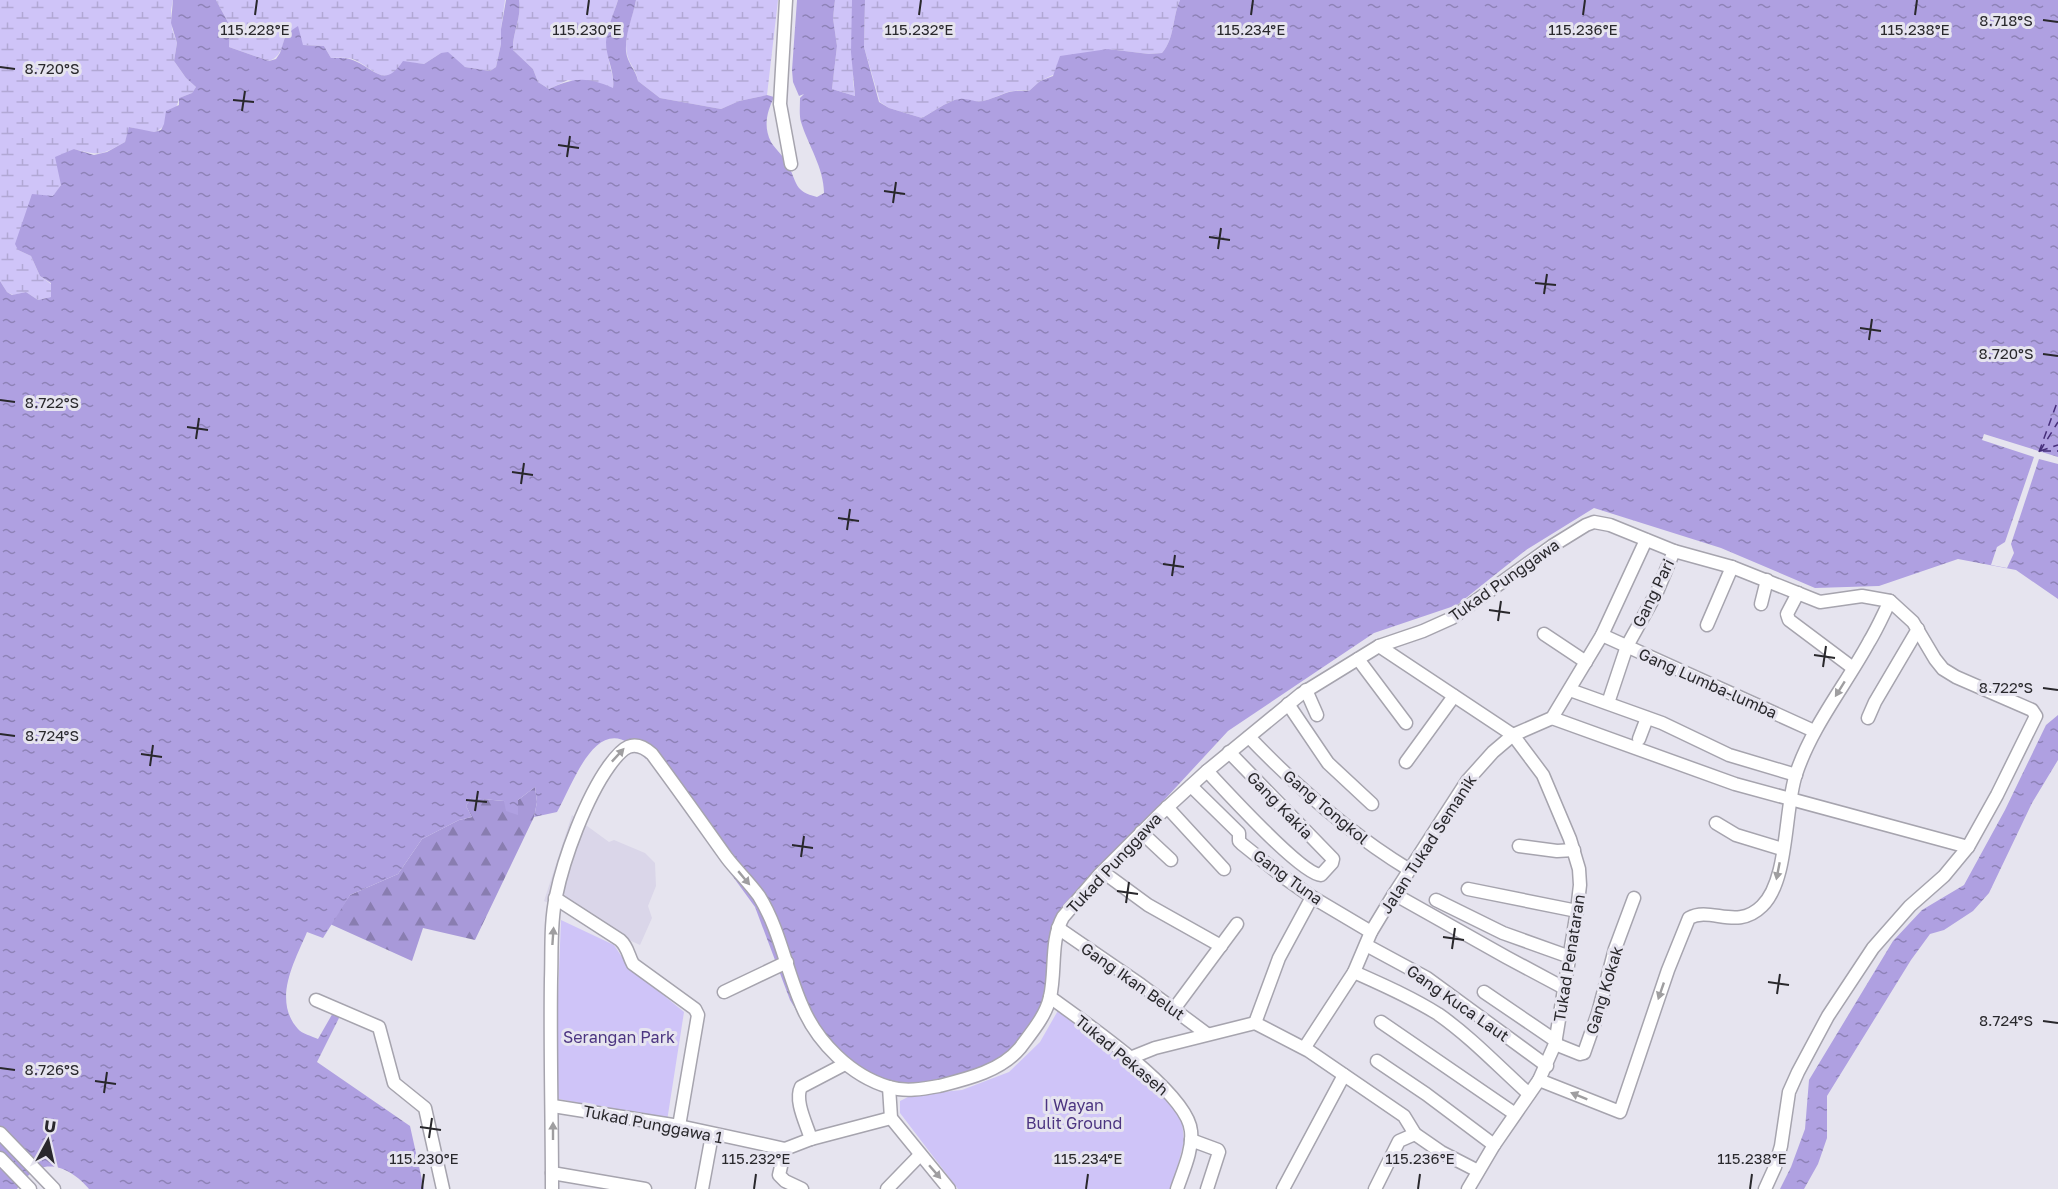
<svg xmlns="http://www.w3.org/2000/svg" width="2058" height="1189" viewBox="0 0 2058 1189" font-family="'Golos Text',sans-serif">
<defs>
<pattern id="forest-firs" width="22" height="20" patternUnits="userSpaceOnUse" patternTransform="scale(1.5)"><rect width="22" height="20" fill="#a899d9"/><path d="M5 1l3.5 6h-7zM16 11l3.5 6h-7z" fill="#897db0"/></pattern>
<pattern id="wetland-marsh" width="20" height="14" patternUnits="userSpaceOnUse" patternTransform="scale(1.5)"><rect width="20" height="14" fill="#cfc4f8"/><path d="M1 5h8M5 5V1M11 12h8M15 12V8" fill="none" stroke="#b2a8d5"/></pattern>
<pattern id="water-ripples" width="26" height="14" patternUnits="userSpaceOnUse" patternTransform="scale(1.5)"><rect width="26" height="14" fill="#afa0e1"/><path d="M2 4q2-2 4 0t4 0M15 11q2-2 4 0t4 0" fill="none" stroke="#8e82b7"/></pattern>
</defs>
<rect width="100%" height="100%" fill="#e6e4ef"/>
<polygon fill="#dad6e9" points="572,815 609,842 614,840 645,853 655,863 656,886 648,906 652,918 640,945 544,901"/>
<polygon fill="url(#forest-firs)" points="535,787 537,802 534,817 475,940 423,928 412,961 330,924 350,895 398,874 422,839 459,820 472,817 466,806 471,798 504,801 518,814 518,800"/>
<g fill="url(#wetland-marsh)">
<path d="M 0,0 L 173,0 L 171,10 L 172,29 L 177,43 L 174,61 L 186,78 L 196,87 L 192,93 L 179,98 C 178,107 164,131 154,132 C 147,132 137,129 130,127 L 125,142 C 102,155 100,156 74,149 L 61,185 L 18,250 L 31,256 L 40,276 L 51,284 L 51,297 L 38,300 L 26,292 L 13,295 L 7,292 L 0,281 Z"/>
<path d="M 216,0 L 505,0 L 501,29 L 501,44 L 496,67 L 490,71 L 465,67 L 441,53 L 424,64 L 404,62 C 385,88 377,71 355,60 C 348,57 339,58 331,58 L 324,46 L 303,45 L 286,34 C 282,46 282,56 269,61 L 229,47 L 230,26 Z"/>
<path d="M 519,0 L 618,0 C 611,20 605,39 609,61 C 611,72 614,76 613,89 L 568,80 L 549,89 L 538,82 L 533,69 L 513,50 C 512,33 522,18 519,0 Z"/>
<path d="M 636,0 L 778,0 L 767,95 L 739,101 L 721,109 L 660,98 L 638,81 C 637,71 629,64 627,54 C 623,36 633,17 636,0 Z"/>
<polygon points="835,0 852,0 853,81 855,96 832,89 837,46 833,18"/>
<path d="M 865,0 L 1180,0 C 1172,18 1175,38 1162,53 L 1149,54 L 1108,49 L 1040,81 L 1029,91 C 1006,88 1003,96 983,101 C 975,103 968,99 960,99 C 951,99 931,113 922,118 L 889,108 L 880,102 L 864,47 Z"/>
</g>
<g fill="#cfc4f8">
<polygon points="561,920 614,945 628,966 684,1012 667,1121 554,1098"/>
<polygon points="1060,1007 1133,1066 1164,1095 1182,1121 1184,1141 1172,1189 958,1189 900,1113 900,1101 912,1095 962,1090 1009,1072 1040,1042"/>
</g>
<g fill="url(#water-ripples)">
<path d="M 173,0 L 216,0 L 230,26 L 229,47 L 269,61 L 276,59 L 280,53 L 286,34 L 298,26 L 303,45 L 324,46 L 331,58 C 339,58 348,57 355,61 C 377,71 385,88 403,61 L 424,64 L 441,53 L 448,52 L 465,67 L 490,71 L 496,67 L 501,44 L 501,29 L 506,0 L 519,0 C 522,18 512,33 513,50 L 533,69 L 538,82 L 549,89 C 576,77 587,77 613,88 C 615,71 606,58 606,42 C 607,28 614,13 618,0 L 636,0 C 633,17 625,33 626,51 C 627,63 636,70 638,81 L 660,98 L 721,109 L 739,101 L 767,95 L 774,97 C 767,112 763,126 771,142 C 776,150 784,156 788,165 C 798,184 794,191 817,197 L 824,193 C 824,168 808,145 801,122 C 799,115 800,106 800,98 L 804,94 L 799,96 L 793,82 L 792,70 L 797,0 L 835,0 L 833,18 L 837,46 L 832,89 L 855,96 L 851,52 L 852,0 L 865,0 L 864,47 L 879,102 L 889,108 L 922,118 C 931,113 951,99 960,99 C 968,98 975,103 983,101 C 1003,96 1006,89 1029,91 L 1040,81 L 1053,76 L 1060,56 L 1108,49 L 1149,54 L 1162,53 C 1175,38 1172,18 1180,0 L 2058,0 L 2058,599 L 2016,570 L 1958,559 L 1879,586 L 1815,588 L 1721,548 L 1594,508 L 1526,550 L 1457,605 L 1374,633 L 1228,731 L 1055,918 L 1049,986 L 1032,1024 L 1001,1062 L 952,1077 L 921,1084 L 870,1082 L 838,1062 L 811,1035 L 790,1000 L 755,907 L 654,768 L 658,766 L 651,756 L 646,759 C 600,702 577,776 557,812 L 534,817 L 537,802 L 535,787 L 518,800 L 518,815 L 506,811 L 504,801 L 471,798 L 466,806 L 472,817 L 459,820 L 422,839 L 398,874 L 350,895 L 323,938 L 307,932 C 295,961 272,1000 298,1029 C 302,1034 312,1036 318,1039 L 334,1011 L 341,1014 L 317,1062 L 410,1126 L 424,1189 L 89,1189 C 75,1172 50,1157 30,1174 C 25,1178 21,1184 17,1189 L 0,1189 L 0,281 L 7,292 L 12,295 L 26,292 L 38,300 L 51,297 L 51,283 L 40,276 L 31,256 L 18,250 L 15,244 L 32,194 L 53,196 L 61,185 L 55,157 L 74,149 L 94,155 L 107,152 L 125,142 L 129,127 L 154,132 L 161,130 L 164,124 L 166,111 L 179,105 L 179,98 L 192,93 L 196,87 L 186,78 L 174,61 L 177,43 L 171,23 Z"/>
<polygon points="2058,715 2058,760 2032,803 1989,893 1973,911 1944,930 1930,934 1911,960 1827,1096 1827,1138 1818,1164 1804,1189 1780,1189 1791,1167 1805,1129 1809,1080 1893,941 1922,910 1964,885 2005,810 2046,725"/>
</g>
<polygon fill="#e6e4ef" points="1984,434 2058,457 2058,464 2039,459 2011,544 2014,553 2007,568 1991,565 1997,547 2005,542 2034,457 1982,440"/>
<g fill="none" stroke-linecap="round" stroke-linejoin="round">
<g stroke="#462e7a" stroke-width="1.5" stroke-dasharray="8 6" stroke-linecap="butt">
<polyline points="2040,451 2058,422"/>
<polyline points="2040,451 2058,445"/>
<polyline points="2043,451 2058,451"/>
<polyline points="2039,452 2058,400"/>
</g>
<g stroke="#a6a4ae" stroke-width="15">
<g id="minor">
<polyline points="786,0 780,104 791,164"/>
<polyline points="1798,593 1787,614 1789,620 1853,668"/>
<polyline points="1761,604 1767,580"/>
<polyline points="1707,625 1732,567"/>
<polyline points="1544,634 1586,662"/>
<polyline points="1602,635 1814,731"/>
<polyline points="1379,646 1513,735 1543,775 1570,839 1579,869 1580,885 1577,911 1555,1044 1539,1080 1494,1145 1468,1189"/>
<polyline points="1358,659 1406,723"/>
<polyline points="1306,690 1317,715"/>
<polyline points="1570,690 1662,723 1729,755 1796,775"/>
<polyline points="1608,703 1627,646 1657,592 1674,551"/>
<polyline points="1288,704 1328,763 1372,804"/>
<polyline points="1552,718 1735,784 1968,847"/>
<polyline points="1868,718 1875,702 1918,629"/>
<path d="M 1249,737 C 1297,787 1349,833 1408,869"/>
<polyline points="1639,739 1647,718"/>
<polyline points="1406,762 1454,696"/>
<path d="M 1207,771 C 1225,790 1301,874 1321,875 L 1332,863 L 1333,859 L 1229,752"/>
<polyline points="1191,786 1239,833 1239,841 1242,844 1282,876 1312,897 1371,932"/>
<polyline points="1167,807 1224,869"/>
<polyline points="1716,823 1736,835 1782,849"/>
<polyline points="1141,832 1171,860"/>
<polyline points="1519,846 1557,851 1574,850"/>
<polyline points="1103,872 1148,905 1221,946"/>
<polyline points="1468,889 1577,911"/>
<polyline points="1394,894 1506,957 1564,988"/>
<path d="M 555,898 L 620,940 C 628,947 628,955 633,964 L 695,1009 L 698,1015 L 679,1126"/>
<polyline points="1436,900 1503,933 1570,957"/>
<polyline points="1058,928 1141,985 1207,1034"/>
<polyline points="1366,945 1427,978 1547,1066"/>
<path d="M 1354,972 C 1383,985 1411,997 1438,1014 C 1471,1037 1499,1067 1529,1094"/>
<polyline points="724,992 787,962"/>
<polyline points="1484,992 1556,1041"/>
<path d="M 1050,997 C 1082,1021 1188,1092 1191,1131 C 1193,1150 1183,1171 1177,1189"/>
<polyline points="316,1000 379,1027 394,1083 425,1108 443,1189"/>
<polyline points="1174,1009 1237,924"/>
<polyline points="1381,1022 1515,1114"/>
<polyline points="1255,1023 1279,958 1312,897"/>
<polyline points="1555,1044 1580,1054 1584,1053 1598,1013 1615,949 1634,898"/>
<polyline points="1305,1047 1354,972 1371,932 1394,894 1467,781 1493,752 1513,735 1552,718 1602,635 1646,540"/>
<polyline points="1130,1058 1155,1048 1255,1023 1309,1051 1404,1116 1415,1134 1441,1152 1478,1171"/>
<polyline points="1377,1061 1426,1094 1494,1145"/>
<path d="M 1539,1080 L 1620,1112 L 1668,970 L 1689,918 C 1711,906 1737,931 1762,906 C 1789,880 1784,810 1796,774 C 1812,726 1845,686 1869,642 C 1877,629 1883,615 1890,601"/>
<polyline points="889,1087 891,1118 949,1189"/>
<polyline points="553,1106 679,1126 785,1149 811,1139 891,1118"/>
<polyline points="0,1133 54,1189"/>
<path d="M 811,1139 C 807,1125 794,1101 801,1087 L 845,1064"/>
<polyline points="1191,1140 1218,1150 1219,1152 1207,1189"/>
<polyline points="785,1149 779,1175 785,1181 802,1189"/>
<polyline points="0,1158 30,1189"/>
<polyline points="552,1173 645,1189"/>
<path d="M 552,1189 C 552,1119 550,1049 551,979 C 552,952 550,923 556,896 C 564,857 586,798 609,766 C 622,748 633,737 652,754 C 678,789 702,823 727,858 C 737,871 749,882 759,896 C 780,930 786,970 802,1006 C 817,1042 851,1076 889,1087 C 905,1092 923,1089 939,1086 C 967,1079 1001,1071 1020,1048 C 1031,1033 1046,1016 1050,997 C 1056,972 1050,940 1063,917 L 1100,874 L 1161,813 L 1207,771 L 1301,694 L 1379,646 L 1423,631 L 1452,618 L 1552,546 L 1586,525 L 1594,522 L 1610,525 L 1674,551 L 1732,567 L 1820,602 L 1862,596 L 1890,601 L 1913,622 L 1935,659 L 1943,669 L 1956,677 L 2032,710 L 2036,716 L 1997,795 L 1968,847 L 1944,876 L 1910,906 L 1873,948 L 1828,1016 L 1798,1072 L 1789,1092 L 1781,1146 L 1775,1167 L 1765,1189"/>
<polyline points="702,1189 712,1135"/>
<polyline points="887,1189 920,1155"/>
<polyline points="1283,1189 1344,1075"/>
<polyline points="1375,1189 1399,1141 1415,1134"/>
</g>
</g>
<use href="#minor" stroke="#fff" stroke-width="12"/>
</g>
<defs><path id="oneway-solid" d="M-6-.8H1V-3.2L6.5 0L1 3.2V.8H-6Z" transform="scale(1.5)"/></defs>
<g fill="#9f9ea0">
<use href="#oneway-solid" transform="translate(1840 689) rotate(122)"/>
<use href="#oneway-solid" transform="translate(618 755) rotate(-47)"/>
<use href="#oneway-solid" transform="translate(1778 871) rotate(101)"/>
<use href="#oneway-solid" transform="translate(744 878) rotate(50)"/>
<use href="#oneway-solid" transform="translate(553 936) rotate(-86)"/>
<use href="#oneway-solid" transform="translate(1661 991) rotate(109)"/>
<use href="#oneway-solid" transform="translate(1579 1096) rotate(-158)"/>
<use href="#oneway-solid" transform="translate(553 1131) rotate(-90)"/>
<use href="#oneway-solid" transform="translate(935 1172) rotate(49)"/>
</g>
<path fill="none" stroke="#29282c" stroke-width="2" d="M 255,15 L 257,0M 587,15 L 589,0M 919,15 L 921,0M 1251,15 L 1253,0M 1583,15 L 1585,0M 1915,15 L 1917,0M 2043,20 L 2058,22M 0,67 L 15,69M 233,100 L 254,102M 242,111 L 245,91M 558,145 L 579,148M 567,157 L 570,136M 884,191 L 905,194M 893,203 L 896,182M 1209,237 L 1230,240M 1218,249 L 1221,228M 1535,283 L 1556,285M 1544,294 L 1547,274M 1860,328 L 1881,331M 1869,340 L 1872,319M 2043,354 L 2058,356M 0,400 L 15,402M 187,427 L 208,430M 196,439 L 199,418M 512,472 L 533,475M 521,484 L 524,463M 838,518 L 859,521M 847,530 L 850,509M 1163,564 L 1184,567M 1172,576 L 1175,555M 1489,610 L 1510,613M 1498,621 L 1501,601M 1814,655 L 1835,658M 1823,667 L 1826,646M 2043,688 L 2058,690M 0,734 L 15,736M 141,754 L 162,757M 150,766 L 153,745M 466,800 L 487,802M 475,811 L 478,791M 792,845 L 813,848M 801,857 L 804,836M 1117,891 L 1138,894M 1126,903 L 1129,882M 1443,937 L 1464,940M 1452,949 L 1455,928M 1768,982 L 1789,985M 1777,994 L 1780,974M 2043,1021 L 2058,1023M 0,1068 L 15,1070M 95,1081 L 116,1084M 104,1093 L 107,1072M 420,1127 L 441,1130M 429,1138 L 432,1118M 422,1189 L 424,1174M 754,1189 L 756,1174M 1086,1189 L 1088,1174M 1418,1189 L 1420,1174M 1750,1189 L 1752,1174"/>
<g text-anchor="middle" stroke-width="6" stroke-linejoin="round" paint-order="stroke">
<g font-size="16" fill="#29282c" stroke="#e6e4ef">
<text transform="translate(1504 580) rotate(-35)" y="6">Tukad Punggawa</text>
<text transform="translate(1653 593) rotate(-64)" y="6">Gang Pari</text>
<text transform="translate(1708 683) rotate(24)" y="6">Gang Lumba-lumba</text>
<text transform="translate(1280 805) rotate(46)" y="6">Gang Kakia</text>
<text transform="translate(1326 807) rotate(40)" y="6">Gang Tongkol</text>
<text transform="translate(1428 844) rotate(-57)" y="6">Jalan Tukad Semanik</text>
<text transform="translate(1114 863) rotate(-47)" y="6">Tukad Punggawa</text>
<text transform="translate(1288 877) rotate(36)" y="6">Gang Tuna</text>
<text transform="translate(1569 958) rotate(-81)" y="6">Tukad Penataran</text>
<text transform="translate(1133 981) rotate(35)" y="6">Gang Ikan Belut</text>
<text transform="translate(1604 990) rotate(-73)" y="6">Gang Kokak</text>
<text transform="translate(1458 1003) rotate(35)" y="6">Gang Kuca Laut</text>
<text transform="translate(1122 1055) rotate(40)" y="6">Tukad Pekaseh</text>
<text transform="translate(653 1124) rotate(11)" y="6">Tukad Punggawa 1</text>
</g>
<g font-size="16" fill="#4c3581" stroke="#e6e4ef">
<text x="619" y="1043">Serangan Park</text>
<text x="1074" y="1111">I Wayan<tspan x="1074" dy="18">Bulit Ground</tspan></text>
</g>
</g>
<g font-size="15" text-anchor="middle" fill="#29282c" stroke="#e6e4ef" stroke-width="6" stroke-linejoin="round" paint-order="stroke">
<text x="2006" y="26">8.718°S</text>
<text x="255" y="35">115.228°E</text>
<text x="587" y="35">115.230°E</text>
<text x="919" y="35">115.232°E</text>
<text x="1251" y="35">115.234°E</text>
<text x="1583" y="35">115.236°E</text>
<text x="1915" y="35">115.238°E</text>
<text x="52" y="74">8.720°S</text>
<text x="2006" y="359">8.720°S</text>
<text x="52" y="408">8.722°S</text>
<text x="2006" y="693">8.722°S</text>
<text x="52" y="741">8.724°S</text>
<text x="2006" y="1026">8.724°S</text>
<text x="52" y="1075">8.726°S</text>
<text x="424" y="1164">115.230°E</text>
<text x="756" y="1164">115.232°E</text>
<text x="1088" y="1164">115.234°E</text>
<text x="1420" y="1164">115.236°E</text>
<text x="1752" y="1164">115.238°E</text>
</g>
<g transform="translate(48 1141) rotate(8)" stroke="#e6e4ef" stroke-width="4.5" paint-order="stroke">
<path d="M0-4.5L10 22L0 15L-10 22Z" fill="#29282c"/>
<text y="-9" font-size="16" font-weight="bold" text-anchor="middle" fill="#29282c">U</text>
</g>
</svg>
